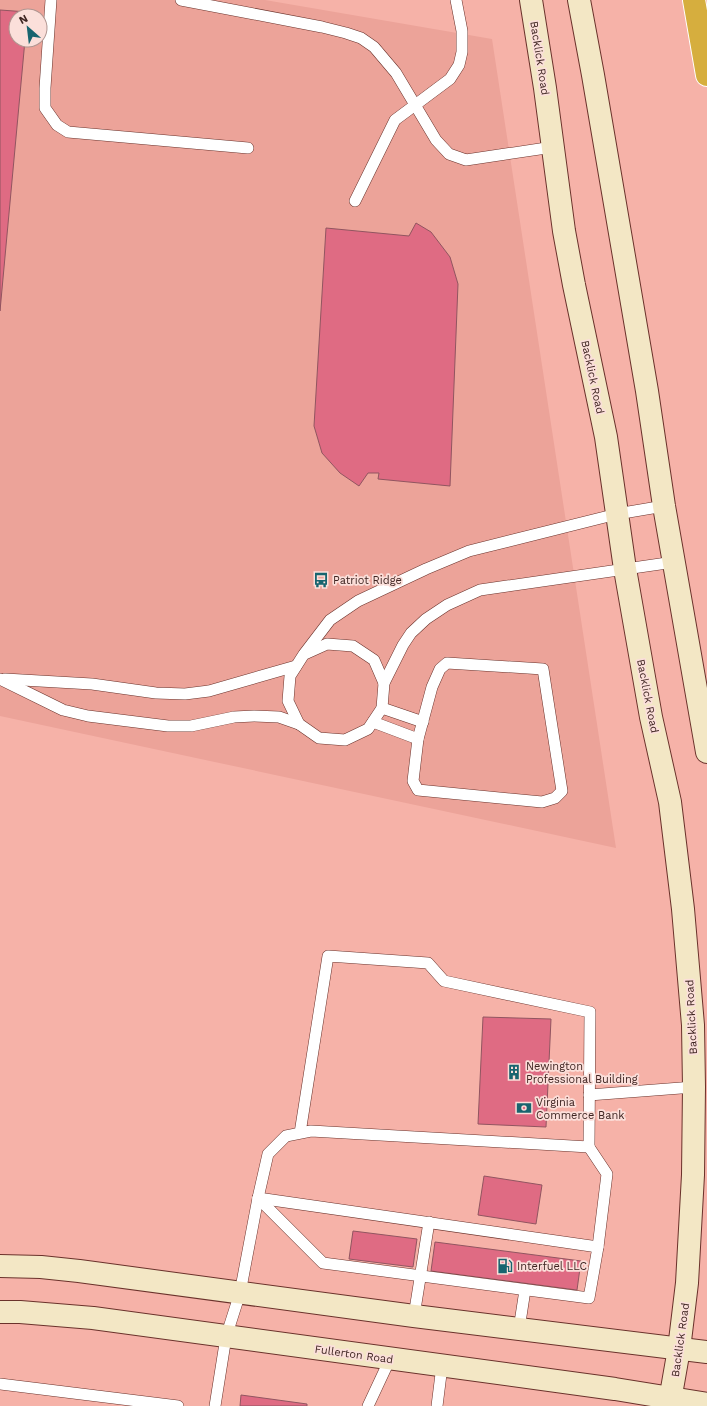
<svg xmlns="http://www.w3.org/2000/svg" width="707" height="1406" viewBox="0 0 707 1406" font-family="'Work Sans',sans-serif">
<rect width="100%" height="100%" fill="#f6b2a8"/>
<path fill="#eca399" fill-rule="evenodd" d="M 0,0 L 265,0 L 492,39 L 616,848 L 0,716 ZM 16,16 L 40,16 L 40,40 L 16,40 Z"/>
<g fill="#df6b83" stroke="#915560">
<polygon points="0,10 28,12 28,16 16,16 16,40 25,40 0,311"/>
<polygon points="416,223 431,232 450,257 458,284 450,486 378,479 379,473 368,473 359,486 340,473 322,453 314,426 326,228 409,236"/>
<polygon points="483,1017 551,1019 546,1127 478,1124"/>
<polygon points="484,1176 542,1185 536,1224 478,1215"/>
<polygon points="353,1231 417,1239 413,1267 349,1259"/>
<polygon points="435,1242 581,1261 577,1290 431,1271"/>
<polygon points="241,1395 307,1404 307,1406 240,1406"/>
</g>
<g fill="none" stroke-linecap="round" stroke-linejoin="round">
<g stroke="#6a322b" stroke-width="12">
<g id="service">
<polyline points="51,0 45,88 45,108 57,125 68,132 248,148"/>
<polyline points="181,0 322,27 346,33 361,38 374,47 396,73 436,140 449,154 466,160 553,147"/>
<polyline points="355,201 395,120 450,79 459,65 462,52 462,31 456,0"/>
<polyline points="664,506 617,514 469,551 426,569 358,601 330,620 304,654 290,676 288,701 299,724 319,738 345,740 368,729 382,708 384,683 403,645 411,633 426,619 447,605 480,590 674,562"/>
<polyline points="307,653 327,644 353,646 374,660 384,683"/>
<polygon points="447,663 543,669 562,791 555,798 542,802 418,790 413,781 418,739 432,687 440,669"/>
<polyline points="0,679 63,710 88,716 168,726 191,726 234,717 254,716 279,717 299,724"/>
<polyline points="5,679 92,684 156,693 185,694 209,691 296,666"/>
<polyline points="382,708 423,722"/>
<polyline points="373,722 418,739"/>
<polyline points="589,1095 694,1087"/>
<polyline points="258,1198 323,1263 589,1298 598,1247 607,1174 589,1147"/>
<polyline points="258,1198 598,1247"/>
<polyline points="414,1316 429,1222"/>
<polyline points="519,1329 525,1290"/>
<polyline points="0,1384 178,1406"/>
<polyline points="215,1406 226,1337 240,1293 258,1198 268,1154 286,1136 311,1131 589,1147 590,1012 444,981 428,963 328,956 300,1133"/>
<polyline points="368,1406 390,1359"/>
<polyline points="437,1406 442,1366"/>
</g>
</g>
<g stroke="#6a322b" stroke-width="24">
<g id="secondary">
<polyline points="531,0 545,88 564,231 574,285 606,437 625,569 651,717 670,802 683,909 693,1025 694,1087 693,1175 687,1283 679,1349 669,1406"/>
<polyline points="579,0 593,75 647,391 664,506 707,752"/>
<polyline points="0,1266 41,1267 79,1271 414,1316 707,1352"/>
<polyline points="0,1312 20,1312 93,1318 615,1389 707,1404"/>
</g>
</g>
<g stroke="#fff" stroke-width="24">
<polyline id="motorway" points="694,0 707,75"/>
</g>
<use href="#service" stroke="#fff" stroke-width="11"/>
<use href="#secondary" stroke="#f3e7c5" stroke-width="22"/>
<use href="#motorway" stroke="#d6ae3e" stroke-width="22"/>
</g>
<defs>
<g id="bus-bare" transform="scale(1.2)"><path d="M-5-6H5V4H4V6H2V4H-2V6H-4V4H-5ZM-3.5-4V0h7V-4ZM-3.5 1.2v1.5H-2V1.2ZM2 1.2v1.5H3.5V1.2Z" fill="#18646f" stroke="#fbdfda" stroke-width="2.5" paint-order="stroke"/></g>
<g id="building-bare" transform="scale(1.2)"><path d="M-4-6H4V6H1V3H-1V6H-4ZM-2.5-4.3h1.7v1.8h-1.7ZM.8-4.3h1.7v1.8H.8ZM-2.5-1h1.7V.8h-1.7ZM.8-1h1.7V.8H.8Z" fill="#18646f" stroke="#fbdfda" stroke-width="2.5" paint-order="stroke"/></g>
<g id="bank-bare" transform="scale(1.2)"><path d="M-6-4H6V4H-6ZM0-2.3a2.3 2.3 0 1 0 0 4.6a2.3 2.3 0 1 0 0-4.6Z" fill="#18646f" stroke="#fbdfda" stroke-width="2.5" paint-order="stroke"/></g>
<g id="fuel-bare" transform="scale(1.2)"><path d="M-5.5-6h7V0h2V4h1.3V-2.5L3-4.5l.8-.8L6-3V5H2.5V1h-1V6h-7ZM-4.2-4.7v3.2H.2V-4.7Z" fill="#18646f" stroke="#fbdfda" stroke-width="2.5" paint-order="stroke"/></g>
</defs>
<g fill-rule="evenodd">
<use href="#bus-bare" x="321" y="580"/>
<use href="#building-bare" x="514" y="1072"/>
<use href="#bank-bare" x="524" y="1108"/>
<use href="#fuel-bare" x="505" y="1266"/>
</g>
<g text-anchor="middle" stroke-width="3.5" stroke-linejoin="round" paint-order="stroke">
<g font-size="11" fill="#3f2522" stroke="#fbdfda">
<text transform="translate(540 58) rotate(81)" y="4">Backlick Road</text>
<text transform="translate(593 377) rotate(78)" y="4">Backlick Road</text>
<text transform="translate(648 696) rotate(79)" y="4">Backlick Road</text>
<text transform="translate(691 1017) rotate(-93)" y="4">Backlick Road</text>
<text transform="translate(680 1340) rotate(-82)" y="4">Backlick Road</text>
<text transform="translate(354 1354) rotate(8)" y="4">Fullerton Road</text>
</g>
<g font-size="11" fill="#3f2522" stroke="#fbdfda" text-anchor="start">
<text x="333" y="584">Patriot Ridge</text>
<text x="526" y="1070">Newington<tspan x="526" dy="13">Professional Building</tspan></text>
<text x="536" y="1106">Virginia<tspan x="536" dy="13">Commerce Bank</tspan></text>
<text x="517" y="1270">Interfuel LLC</text>
</g>
</g>
<g transform="translate(28 28) rotate(332)"><circle r="19" fill="#fbdfda" stroke="#b09590"/>
<path d="M0-3L7 15L0 10L-7 15Z" fill="#18646f"/>
<text y="-6" font-size="11" font-weight="bold" text-anchor="middle" fill="#3f2522">N</text>
</g>
</svg>
